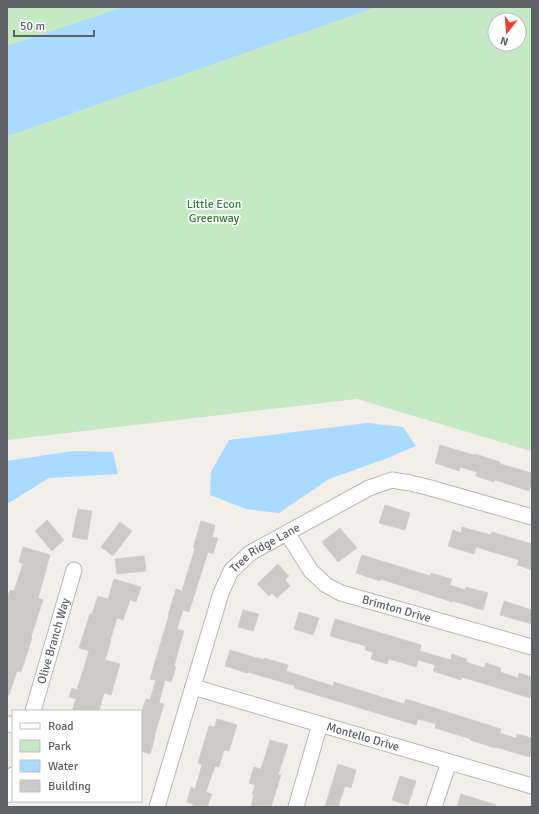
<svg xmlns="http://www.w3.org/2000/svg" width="539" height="814" viewBox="0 0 539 814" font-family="Signika,sans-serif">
<rect width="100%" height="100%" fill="#f1efe8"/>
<path fill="#c5e8c5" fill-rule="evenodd" d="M 7,7 L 532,7 L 532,449 L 531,451 L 357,399 L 7,440 ZM 495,20 L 519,20 L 519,44 L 495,44 Z"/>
<g fill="#aadaff">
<polygon points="124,7 376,7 7,136 7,46"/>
<polygon points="367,423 403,427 416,446 385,459 329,479 279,513 246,509 210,495 211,472 229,440"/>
<polygon points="73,451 113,452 118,474 49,478 7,504 7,461"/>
</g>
<g fill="#cccac5" stroke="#d6d1c6">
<polygon points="440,445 474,455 475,454 500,462 500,464 532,473 532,481 529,491 495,480 494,482 476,476 477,472 460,467 459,471 435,463"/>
<polygon points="385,505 410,513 405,530 379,523"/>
<polygon points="78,509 92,511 87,540 72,537"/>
<polygon points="47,520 64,540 52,551 35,531"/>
<polygon points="201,521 215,525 212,537 218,538 213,554 208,552 189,612 183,610 177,629 184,631 174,666 176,667 171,682 165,680 159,703 164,704 154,737 155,737 150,754 141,751 141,714 146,699 150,700 156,680 150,679 169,615 168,615 176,589 182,591 195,548 193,548"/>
<polygon points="120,522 132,531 113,556 101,547"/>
<polygon points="462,527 491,535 492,532 532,544 532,570 517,565 519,560 476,547 474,554 448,546 453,530 461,533"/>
<polygon points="340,528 357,548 338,562 322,542"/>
<polygon points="23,547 50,555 38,598 43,600 31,637 32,638 21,672 17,671 9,695 7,695 7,600 10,590 14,591 23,564 19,562"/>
<polygon points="362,555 430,576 431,573 452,579 450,585 465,590 466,587 488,593 483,610 453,601 452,602 381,579 380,581 356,573"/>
<polygon points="144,556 146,571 117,574 115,559"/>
<polygon points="278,564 289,576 285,580 290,586 277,598 272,593 269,596 257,584"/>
<polygon points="114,579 141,587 136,602 130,600 123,620 117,618 110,641 111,641 105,660 120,664 111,695 104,693 99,711 72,711 76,699 69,697 72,688 77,690 89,651 79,648 90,614 92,614 98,596 108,599"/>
<polygon points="504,601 532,610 532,624 500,615"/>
<polygon points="243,610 259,614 253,631 238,627"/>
<polygon points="299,612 319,618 313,635 294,629"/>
<polygon points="335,619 421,645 420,651 437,656 451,660 452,654 467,659 466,662 484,668 486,663 501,668 500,672 518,678 519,673 532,677 532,690 530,698 462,677 461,680 433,671 435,665 418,660 416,667 389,659 387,664 371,659 373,652 365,650 366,646 330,636"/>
<polygon points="230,650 264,660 264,658 288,665 286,671 333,686 334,682 404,704 406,699 501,729 500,733 516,738 517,734 532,738 532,752 530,757 495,747 495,748 470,740 471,739 435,728 436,724 418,719 416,725 294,688 295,686 248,672 247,673 225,666"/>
<polygon points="217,719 237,725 229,751 224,750 219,767 215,766 206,792 212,794 207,807 193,807 193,804 187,802 191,787 195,789 202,765 198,763 209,726 215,727"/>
<polygon points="270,740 288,745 278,775 281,775 271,807 251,807 254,794 252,794 255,785 249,783 254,767 261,769"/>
<polygon points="338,764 356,770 351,788 345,786 338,807 325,807"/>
<polygon points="400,776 416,781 408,805 392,800"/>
<polygon points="461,794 496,805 495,807 457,807"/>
</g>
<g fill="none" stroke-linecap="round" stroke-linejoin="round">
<g stroke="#b5b8bc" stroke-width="17">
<g id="minor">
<path id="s1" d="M 287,533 L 311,571 L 326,585 L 341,593 L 532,647"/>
<path id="s2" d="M 193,687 L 532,786"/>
<path id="s3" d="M 33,711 L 74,570"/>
<polyline points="7,724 13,725"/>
<polyline points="7,795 13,775"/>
<path id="s4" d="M 157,807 L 221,593 L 231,571 L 250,553 L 369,488 L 392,480 L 410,483 L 427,487 L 532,517"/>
<polyline points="296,807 320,724"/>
<polyline points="434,807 449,762"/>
</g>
</g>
<use href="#minor" stroke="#fff" stroke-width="15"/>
</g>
<g text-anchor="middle" stroke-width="3.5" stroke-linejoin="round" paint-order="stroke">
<g font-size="12" fill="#348238" stroke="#fff">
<text x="214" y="208">Little Econ<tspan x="214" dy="14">Greenway</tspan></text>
</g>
<g font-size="12" fill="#5f6368" stroke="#fff">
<text dy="4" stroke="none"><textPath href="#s4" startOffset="289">Tree Ridge Lane</textPath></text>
<text dy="4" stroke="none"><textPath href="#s1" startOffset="140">Brimton Drive</textPath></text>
<text dy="4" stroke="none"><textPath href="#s3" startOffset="73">Olive Branch Way</textPath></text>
<text dy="4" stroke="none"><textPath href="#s2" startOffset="177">Montello Drive</textPath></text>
</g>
</g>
<rect width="539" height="814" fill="none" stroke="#5f6368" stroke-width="16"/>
<rect x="12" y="710" width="130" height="92" fill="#ffffff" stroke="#bfc1c3"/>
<rect x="20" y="723" width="20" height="6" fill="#ffffff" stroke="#bfc1c3"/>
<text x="48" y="730" font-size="12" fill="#5f6368">Road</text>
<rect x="20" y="740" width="20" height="12" fill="#c5e8c5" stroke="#bfc1c3"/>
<text x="48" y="750" font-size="12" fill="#5f6368">Park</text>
<rect x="20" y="760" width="20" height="12" fill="#aadaff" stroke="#bfc1c3"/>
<text x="48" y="770" font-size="12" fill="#5f6368">Water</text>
<rect x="20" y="780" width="20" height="12" fill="#cccac5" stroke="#bfc1c3"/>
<text x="48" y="790" font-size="12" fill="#5f6368">Building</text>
<g transform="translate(507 32) rotate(197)"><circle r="19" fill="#ffffff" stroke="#bfc1c3"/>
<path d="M0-3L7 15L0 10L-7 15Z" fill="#ea4335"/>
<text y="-6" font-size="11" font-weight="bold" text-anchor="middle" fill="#5f6368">N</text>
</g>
<path d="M14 30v6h80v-6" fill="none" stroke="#5f6368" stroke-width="2"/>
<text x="20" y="30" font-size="12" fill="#5f6368" stroke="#ffffff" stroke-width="3" paint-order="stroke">50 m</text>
</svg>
